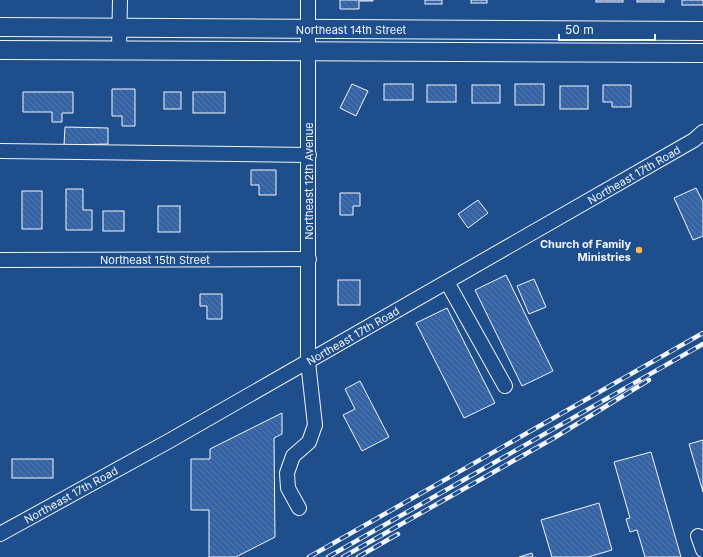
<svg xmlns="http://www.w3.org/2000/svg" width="703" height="557" viewBox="0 0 703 557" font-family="Inter,sans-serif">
<defs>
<pattern id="building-back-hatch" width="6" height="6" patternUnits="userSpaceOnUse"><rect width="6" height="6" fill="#3563a3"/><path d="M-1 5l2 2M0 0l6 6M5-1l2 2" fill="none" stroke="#537ab1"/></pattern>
</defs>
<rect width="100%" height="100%" fill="#1f4e8c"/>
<g fill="url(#building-back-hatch)" stroke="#f2f6ff">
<polygon points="340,0 373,0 373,1 359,1 359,9 340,9"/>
<rect x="425" y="0" width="17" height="4"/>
<rect x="471" y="0" width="16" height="3"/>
<rect x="596" y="0" width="27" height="2"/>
<rect x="637" y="0" width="27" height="2"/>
<rect x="682" y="0" width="21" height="5"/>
<polygon points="352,84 368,91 356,116 340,108"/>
<rect x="384" y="84" width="29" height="16"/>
<rect x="515" y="84" width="29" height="21"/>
<rect x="427" y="85" width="29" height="17"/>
<rect x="472" y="85" width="28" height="18"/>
<polygon points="603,85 631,85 631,107 612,107 612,102 603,102"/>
<rect x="560" y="86" width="28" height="23"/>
<polygon points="112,89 135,89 135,126 122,126 122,116 112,116"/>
<polygon points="23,92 73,92 73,113 62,113 62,122 52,122 52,112 23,112"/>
<rect x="164" y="92" width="17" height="17"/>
<rect x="193" y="92" width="32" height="21"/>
<polygon points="65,127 108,128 108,144 64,145"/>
<polygon points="251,170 276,170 276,195 259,195 259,185 251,185"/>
<polygon points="696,188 703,202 703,236 693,240 674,198"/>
<polygon points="66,189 83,189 83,210 92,210 92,230 66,230"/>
<rect x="22" y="191" width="20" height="38"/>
<polygon points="340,193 360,193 360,206 353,206 353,215 340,215"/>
<polygon points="478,200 488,213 468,228 458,214"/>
<rect x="158" y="206" width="22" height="26"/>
<rect x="103" y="211" width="21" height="20"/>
<polygon points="506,275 553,371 522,386 475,290"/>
<polygon points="534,279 546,307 529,314 517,286"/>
<rect x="338" y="280" width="22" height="25"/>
<polygon points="200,294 222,294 222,319 207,319 207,306 200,306"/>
<polygon points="447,308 495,403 464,418 416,323"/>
<polygon points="360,381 389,437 362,451 343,415 355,409 345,389"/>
<polygon points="282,413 282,434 274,438 275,537 236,557 209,557 209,510 191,510 191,459 210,459 210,449"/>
<polygon points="703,440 703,492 689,444"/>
<polygon points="651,452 681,557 645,557 637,530 630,532 626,519 630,518 614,462"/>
<rect x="12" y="459" width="41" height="19"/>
<polygon points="599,503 612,550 588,557 552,557 541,520"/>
<polygon points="532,553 533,557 519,557"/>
</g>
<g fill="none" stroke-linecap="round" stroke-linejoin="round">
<g stroke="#f2f6ff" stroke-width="16">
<g id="minor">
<polyline points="119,50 120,0"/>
<polyline points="0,151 309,155"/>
<polyline points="0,260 309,259"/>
<polyline points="447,282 505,386"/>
<polyline points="299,508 288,488 287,473 293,456 309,442 315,425 308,362 308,0"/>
<polyline points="0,534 169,441 694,140 703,132"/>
<polyline points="698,536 703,550"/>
</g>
</g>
<g stroke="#f2f6ff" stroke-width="20">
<g id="major">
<polyline points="0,27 703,31"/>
<polyline points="0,50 703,53"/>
</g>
</g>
<use href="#minor" stroke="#1f4e8c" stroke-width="14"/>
<use href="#major" stroke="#1f4e8c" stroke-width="18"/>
<g stroke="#f2f6ff" stroke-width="4.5">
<g id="rail">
<polyline points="309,557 703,333"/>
<polyline points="328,557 703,344"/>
<polyline points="343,557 554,438 649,380"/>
<polyline points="358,557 398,534"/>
</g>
</g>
<use href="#rail" stroke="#1f4e8c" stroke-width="3" stroke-dasharray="9" stroke-linecap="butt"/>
</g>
<circle fill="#ffb74d" stroke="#1f4e8c" stroke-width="1.5" cx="639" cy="250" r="4"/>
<g text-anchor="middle" stroke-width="3" stroke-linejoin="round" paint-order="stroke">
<g font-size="11" fill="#f2f6ff" stroke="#1f4e8c">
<text x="351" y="34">Northeast 14th Street</text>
<text transform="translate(634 175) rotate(-30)" y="4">Northeast 17th Road</text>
<text transform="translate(309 181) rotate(-90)" y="4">Northeast 12th Avenue</text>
<text x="155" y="264">Northeast 15th Street</text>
<text transform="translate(353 336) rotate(-30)" y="4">Northeast 17th Road</text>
<text transform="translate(71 495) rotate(-29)" y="4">Northeast 17th Road</text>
</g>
<g font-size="11" font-weight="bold" fill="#f2f6ff" stroke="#1f4e8c" text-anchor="end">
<text x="631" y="248">Church of Family<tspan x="631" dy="13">Ministries</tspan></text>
</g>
</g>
<path d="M559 34v6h96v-6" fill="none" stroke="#f2f6ff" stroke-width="2"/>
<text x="565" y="34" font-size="12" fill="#f2f6ff" stroke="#1f4e8c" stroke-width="3" paint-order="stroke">50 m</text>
</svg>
